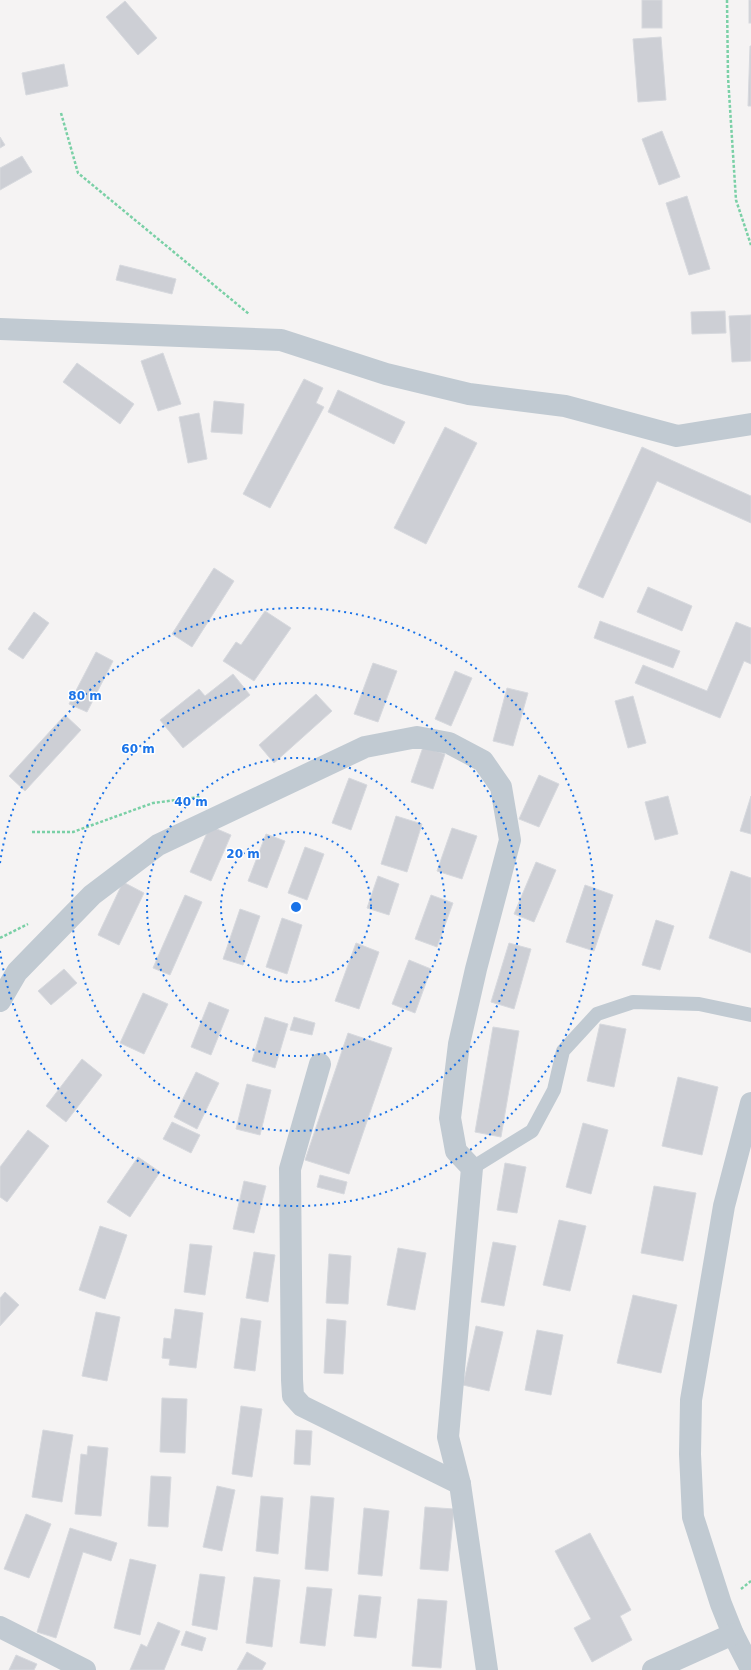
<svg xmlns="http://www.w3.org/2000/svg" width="751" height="1670" viewBox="0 0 751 1670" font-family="'DejaVu Sans',sans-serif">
<rect width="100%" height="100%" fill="#f5f3f3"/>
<g fill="#cdcfd5" stroke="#d7d9de">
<rect x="642" y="0" width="20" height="28"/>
<rect x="749" y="0" width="2" height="23"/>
<polygon points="125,1 157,38 138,55 106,17"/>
<polygon points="661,37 666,100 638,102 633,39"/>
<polygon points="750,46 751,46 751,106 748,106"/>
<polygon points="64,64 68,86 26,95 22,73"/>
<polygon points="662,131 680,177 659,185 642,139"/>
<polygon points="0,137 5,145 0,148"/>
<polygon points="22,156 32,172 0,190 0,168"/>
<polygon points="687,196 710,269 689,275 666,203"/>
<polygon points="120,265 176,279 172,294 116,280"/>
<polygon points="725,311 726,333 692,334 691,312"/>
<polygon points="751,315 751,361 732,362 729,316"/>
<polygon points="163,353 181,404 158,411 141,361"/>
<polygon points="77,363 134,404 120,424 63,382"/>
<polygon points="304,379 323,388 316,403 324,407 270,508 243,494"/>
<polygon points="338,390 405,422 394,444 328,412"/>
<polygon points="214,401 244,404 242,434 211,432"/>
<polygon points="199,413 207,459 188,463 179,417"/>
<polygon points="445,427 477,443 426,544 394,528"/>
<polygon points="642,447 751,496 751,523 657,481 603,598 578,587"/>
<polygon points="214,568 234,581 192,647 172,634"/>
<polygon points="648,587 692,606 682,631 637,612"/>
<polygon points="265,611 291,628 254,681 223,661 236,642 241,645"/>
<polygon points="34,612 49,623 23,659 8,649"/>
<polygon points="600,621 680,651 673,668 594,638"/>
<polygon points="736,622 751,628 751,664 744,661 720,718 635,683 643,665 707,691"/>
<polygon points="96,652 113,661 87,712 69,704"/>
<polygon points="373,663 397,671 378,722 354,714"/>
<polygon points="455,671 472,678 451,726 435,719"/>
<polygon points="233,674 250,695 183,748 160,720 199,689 205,696"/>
<polygon points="507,688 528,693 513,746 493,741"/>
<polygon points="316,694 332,711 274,763 259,745"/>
<polygon points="633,696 646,743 628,748 615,701"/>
<polygon points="65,715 81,730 25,791 9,776"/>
<polygon points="423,747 445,754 433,789 411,782"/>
<polygon points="539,775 559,784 539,827 519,819"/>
<polygon points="349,778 367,785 351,830 332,823"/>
<polygon points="668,796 678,834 655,840 645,802"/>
<polygon points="751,796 751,834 740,831"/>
<polygon points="396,816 422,824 407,872 381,864"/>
<polygon points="210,826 231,835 211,881 190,872"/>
<polygon points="452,828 477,836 462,879 437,871"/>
<polygon points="266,834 285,841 267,888 248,881"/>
<polygon points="305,847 324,854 307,900 288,893"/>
<polygon points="536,862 556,870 534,922 514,914"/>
<polygon points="731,871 751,878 751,953 709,938"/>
<polygon points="378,876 399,884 389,915 367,908"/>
<polygon points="123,882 144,893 119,945 98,935"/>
<polygon points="585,885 613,895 594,951 566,942"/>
<polygon points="185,895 202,902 170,975 153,968"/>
<polygon points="431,895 453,903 437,947 415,939"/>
<polygon points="240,909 260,916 243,965 223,959"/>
<polygon points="282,918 302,925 287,974 266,967"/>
<polygon points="656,920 674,926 660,970 642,965"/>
<polygon points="356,943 379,952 359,1009 335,1001"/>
<polygon points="509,943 531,949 514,1009 491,1002"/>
<polygon points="409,960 431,969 415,1013 392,1004"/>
<polygon points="64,969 77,983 51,1005 38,991"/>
<polygon points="143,993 168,1004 144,1054 120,1043"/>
<polygon points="209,1002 229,1010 211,1055 191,1047"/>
<polygon points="265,1017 288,1024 275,1068 252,1061"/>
<polygon points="294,1017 315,1023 312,1035 290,1030"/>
<polygon points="600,1024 626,1029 614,1087 587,1081"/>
<polygon points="493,1027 519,1031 501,1137 475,1132"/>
<polygon points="348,1033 392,1048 349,1174 305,1160"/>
<polygon points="82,1059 102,1075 66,1122 46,1106"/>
<polygon points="196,1072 219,1083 197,1129 174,1117"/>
<polygon points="678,1077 718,1087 702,1155 662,1146"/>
<polygon points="247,1084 271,1090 260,1135 236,1129"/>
<polygon points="172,1122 200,1135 191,1153 163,1139"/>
<polygon points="583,1123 608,1130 591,1194 566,1187"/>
<polygon points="28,1130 49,1146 7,1202 0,1197 0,1167"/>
<polygon points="138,1157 160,1172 130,1217 107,1202"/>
<polygon points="505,1163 526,1167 517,1213 497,1210"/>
<polygon points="320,1175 347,1182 344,1194 317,1187"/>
<polygon points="244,1181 266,1186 254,1233 233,1229"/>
<polygon points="654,1186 696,1193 683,1261 641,1253"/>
<polygon points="559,1220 586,1226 570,1291 543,1285"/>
<polygon points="100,1226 127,1235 105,1299 79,1290"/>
<polygon points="493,1242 516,1246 504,1306 481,1302"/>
<polygon points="190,1244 212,1246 205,1295 184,1292"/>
<polygon points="398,1248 426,1253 415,1310 387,1305"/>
<polygon points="254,1252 275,1255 268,1302 246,1298"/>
<polygon points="329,1254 351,1256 348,1304 326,1303"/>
<polygon points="5,1292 19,1305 0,1326 0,1298"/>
<polygon points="633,1295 677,1305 661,1373 617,1363"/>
<polygon points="175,1309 203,1313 196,1368 169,1365 170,1359 162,1358 164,1338 171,1339"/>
<polygon points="96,1312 120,1317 107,1381 82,1376"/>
<polygon points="241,1318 261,1321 255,1371 234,1368"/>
<polygon points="327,1319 346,1321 343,1374 324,1373"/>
<polygon points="476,1326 503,1332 489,1391 463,1385"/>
<polygon points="537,1330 563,1335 551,1395 525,1390"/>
<polygon points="162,1398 187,1399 185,1453 160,1452"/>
<polygon points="241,1406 262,1409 252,1477 232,1474"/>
<polygon points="43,1430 73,1435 62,1502 32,1497"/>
<polygon points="296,1430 312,1431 310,1465 294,1464"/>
<polygon points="88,1446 108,1448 101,1516 75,1514 81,1454 87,1455"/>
<polygon points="151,1476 171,1477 168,1527 148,1526"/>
<polygon points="217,1486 235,1490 222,1551 203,1547"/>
<polygon points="261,1496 283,1498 278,1554 256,1551"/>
<polygon points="311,1496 334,1498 328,1571 305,1569"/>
<polygon points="425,1507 454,1509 448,1571 420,1569"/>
<polygon points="364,1508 389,1511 382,1576 358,1574"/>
<polygon points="26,1514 51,1524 29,1578 4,1569"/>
<polygon points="70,1528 117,1543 111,1561 83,1552 56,1638 37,1632"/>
<polygon points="590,1533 631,1610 620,1616 632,1640 592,1662 574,1628 591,1619 555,1551"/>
<polygon points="130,1559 156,1565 140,1635 114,1628"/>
<polygon points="200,1574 225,1577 217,1630 192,1625"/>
<polygon points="254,1577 280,1580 272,1647 246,1643"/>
<polygon points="307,1587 332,1589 325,1646 300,1643"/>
<polygon points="359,1595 381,1597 376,1638 354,1636"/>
<polygon points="418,1599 447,1601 441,1668 412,1666"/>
<polygon points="158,1622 180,1631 164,1670 130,1670 141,1644 147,1647"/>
<polygon points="186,1631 206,1638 202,1651 181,1645"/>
<polygon points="247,1652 266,1663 262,1670 237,1670"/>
<polygon points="16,1655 37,1664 34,1670 9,1670"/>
</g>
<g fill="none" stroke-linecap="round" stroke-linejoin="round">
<g stroke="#7ad0a6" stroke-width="2.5" stroke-dasharray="3 2" stroke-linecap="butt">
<polyline points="727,0 728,77 736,200 751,245"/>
<polyline points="61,113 78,173 249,314"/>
<polyline points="32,832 73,832 153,803 200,797"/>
<polyline points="0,938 28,924"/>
<polyline points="741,1589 751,1581"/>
</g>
<polyline stroke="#c1cad2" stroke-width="14" points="472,1168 532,1131 554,1090 563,1051 597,1014 633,1002 699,1004 751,1015"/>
<g stroke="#c1cad2" stroke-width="22">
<polyline points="0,329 281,340 386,374 469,394 565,406 677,436 751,424"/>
<polyline points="0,1001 17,972 92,895 158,845 365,747 417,737 449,743 483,761 501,787 510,840 476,969 459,1044 450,1118 456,1151 472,1168 448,1437 460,1484 487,1670"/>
<polyline points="320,1064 290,1169 292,1380 293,1396 302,1406 460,1484"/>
<polyline points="751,1103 724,1206 691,1400 690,1454 693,1517 721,1604 733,1634 751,1669"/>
<polyline points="0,1627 85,1670"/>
<polyline points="653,1670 733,1634"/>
</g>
</g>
<g fill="none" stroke="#1a73e8" stroke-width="2" stroke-dasharray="2 4">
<circle cx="296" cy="907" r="75"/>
<circle cx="296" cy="907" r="149"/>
<circle cx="296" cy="907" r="224"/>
<path d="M0 863A299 299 0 1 1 0 951"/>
</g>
<circle cx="296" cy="907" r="6" fill="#1a73e8" stroke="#fff" stroke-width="2"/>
<g font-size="12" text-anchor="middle" font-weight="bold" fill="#1a73e8" stroke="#fff" stroke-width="3" stroke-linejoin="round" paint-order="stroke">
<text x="85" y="700">80 m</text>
<text x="138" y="753">60 m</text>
<text x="191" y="806">40 m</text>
<text x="243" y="858">20 m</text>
</g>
</svg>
